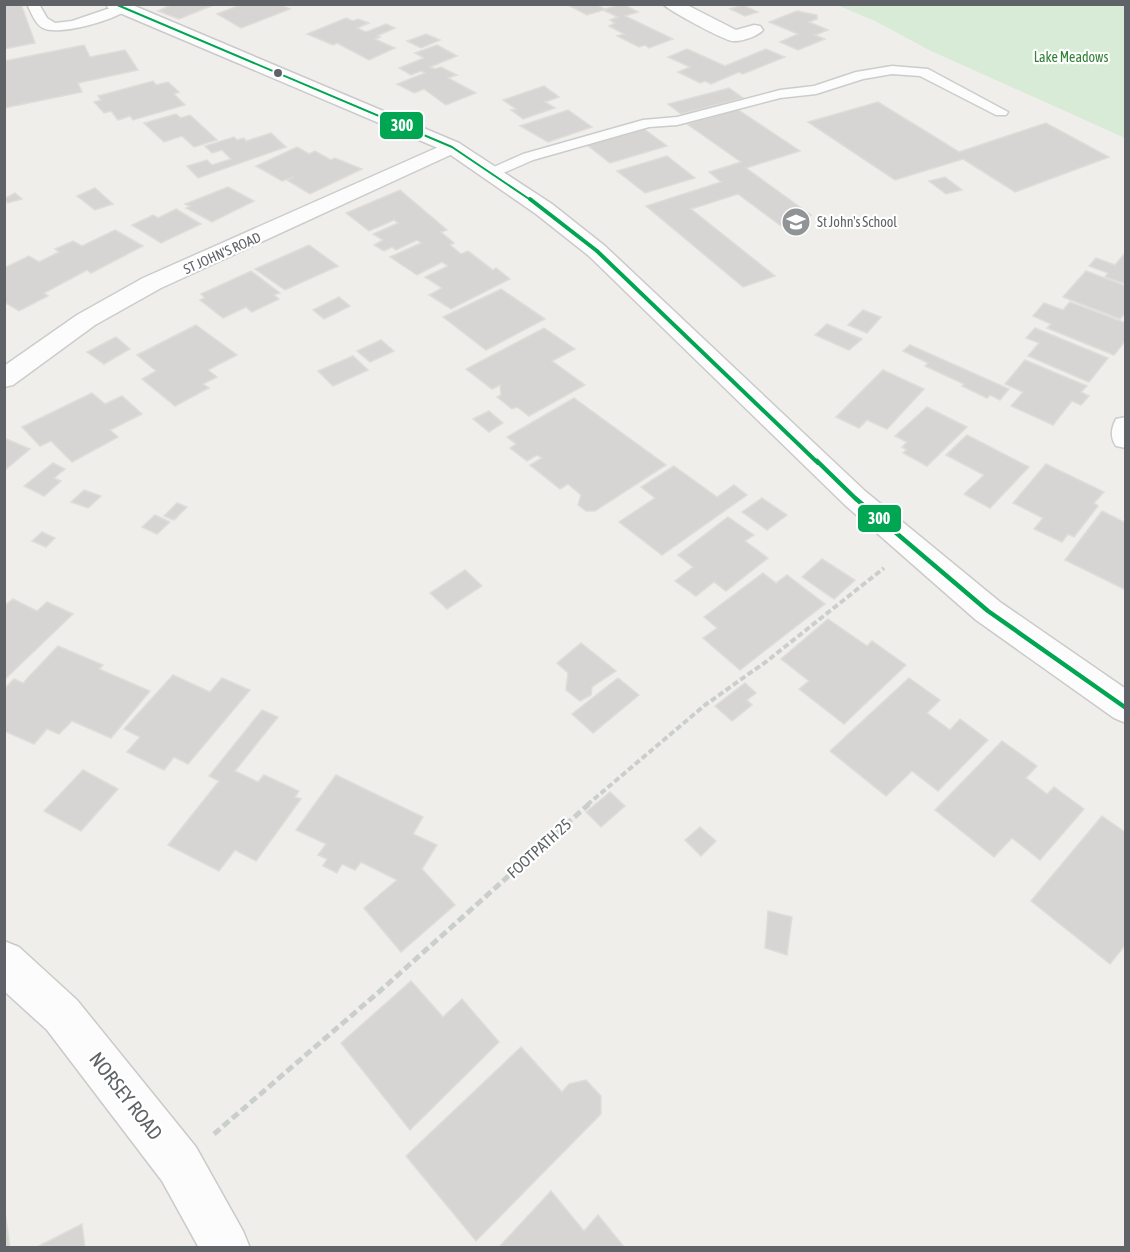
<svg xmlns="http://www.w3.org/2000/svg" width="1130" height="1252" viewBox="0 0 1130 1252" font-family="'Asap Condensed',sans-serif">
<rect width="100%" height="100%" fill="#efeeea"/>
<polygon fill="#d8ebd6" points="837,5 1125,5 1125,138 929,50 875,21"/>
<g fill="#d6d5d3" stroke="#deddd9" stroke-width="1.5">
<polygon points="4,4 21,4 35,43 4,49"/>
<polygon points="173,4 208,4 211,6 179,19 158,11"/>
<polygon points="243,4 283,4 281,5 290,9 241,28 217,14"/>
<polygon points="566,4 595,4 605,9 623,4 638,12 625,16 673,39 649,48 645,45 639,47 617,36 624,34 609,26 615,23 610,20 618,17 603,10 587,15"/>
<polygon points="743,5 758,12 745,16 730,9"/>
<polygon points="797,11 817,15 817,19 809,22 828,30 815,35 825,39 798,50 780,42 798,34 769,22"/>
<polygon points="346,18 353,21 358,19 369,23 357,28 366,32 386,24 395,28 377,36 380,37 375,39 395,48 369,60 337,43 333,45 307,34"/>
<polygon points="426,34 440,40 421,48 407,41"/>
<polygon points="84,45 90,57 125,50 138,70 78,83 82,92 4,108 4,61"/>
<polygon points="437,45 457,56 430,67 435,69 441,67 457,75 448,78 476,93 446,105 424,89 414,93 397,84 425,73 421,71 411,75 399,68 424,58 415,53"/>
<polygon points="687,49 725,66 766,49 785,57 743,74 739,72 711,84 705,81 700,83 678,72 690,67 668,57"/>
<polygon points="153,81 156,85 168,82 179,92 174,94 185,105 133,120 130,116 118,120 111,111 104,113 94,102 101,100 98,96"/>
<polygon points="544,86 559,97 545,102 555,108 523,119 511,110 516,109 503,100"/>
<polygon points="729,88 743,98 681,114 668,104"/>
<polygon points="878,102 959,152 1046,123 1109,157 1015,192 963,159 895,180 808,122"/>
<polygon points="737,109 800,151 746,168 811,215 781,226 738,194 691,209 775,276 743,287 646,206 721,182 709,172 741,162 687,124"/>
<polygon points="568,110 592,127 548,142 520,126"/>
<polygon points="176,114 181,118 190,115 217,140 194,147 182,136 164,142 144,123"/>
<polygon points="644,129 667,146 610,163 587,145"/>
<polygon points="271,133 286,147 198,178 187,166 207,160 212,165 231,159 222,150 212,153 205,146 234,137 237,140 244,138 246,141"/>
<polygon points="297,147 309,154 315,151 331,160 335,158 362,169 310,194 287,180 294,177 282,181 256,166"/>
<polygon points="667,156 695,178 645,193 617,171"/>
<polygon points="945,177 962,190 946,194 929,181"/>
<polygon points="228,187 254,201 212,222 186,208 190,206 185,204"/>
<polygon points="95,188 113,204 95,210 77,196"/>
<polygon points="400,190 447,230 441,232 454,243 450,245 461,254 468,251 493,270 496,268 510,279 451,309 429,295 442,288 425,277 448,266 442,262 417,275 390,257 421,243 417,240 396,250 392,247 384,251 374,245 383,240 373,234 398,223 394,220 369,231 346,213"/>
<polygon points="15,193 22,199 8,203 4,199"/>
<polygon points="176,209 201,224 161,243 132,225 153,215 158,218"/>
<polygon points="115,230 143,246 91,273 87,270 44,293 48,296 19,311 4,302 4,268 29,256 39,262 59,252 55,249 73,241 82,246"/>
<polygon points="309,245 338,266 285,290 255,269"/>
<polygon points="1125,253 1126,284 1105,277 1108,273 1089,266 1096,258 1115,265"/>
<polygon points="251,271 280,293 274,295 279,299 252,312 246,307 223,318 200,300 205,298 201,294"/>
<polygon points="1086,271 1126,286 1126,312 1120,319 1063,297"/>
<polygon points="501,289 545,319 486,350 443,317"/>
<polygon points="339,297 350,306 324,319 313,310"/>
<polygon points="1070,302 1126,323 1126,340 1114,355 1047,328 1051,324 1033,316 1044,303 1063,310"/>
<polygon points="863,310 881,317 867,333 848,325"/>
<polygon points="827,324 862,339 849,350 815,335"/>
<polygon points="196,325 237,355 208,370 217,377 203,384 209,388 175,406 142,379 156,371 137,355"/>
<polygon points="544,328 575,349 552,361 585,385 529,416 517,407 512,409 497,397 501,395 500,385 492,389 466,369"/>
<polygon points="1035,328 1108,358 1089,382 1028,356 1039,343 1026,338"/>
<polygon points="116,337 130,349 104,364 87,352"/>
<polygon points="381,340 394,351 370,362 357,351"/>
<polygon points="910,345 1009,389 1000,400 990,395 987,398 962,386 964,384 925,366 928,363 903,351"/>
<polygon points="353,356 368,370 333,386 318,371"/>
<polygon points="1025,360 1087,386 1081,392 1089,396 1081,405 1072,401 1053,425 1011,406 1023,392 1005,384"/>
<polygon points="883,370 924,389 887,429 867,420 859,428 836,417"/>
<polygon points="92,393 105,404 122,396 142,414 110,430 118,437 72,462 51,441 40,446 22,427"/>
<polygon points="574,398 666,465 595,511 586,511 578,505 581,495 568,484 560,489 530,465 542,458 537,455 527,461 510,448 516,444 507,437"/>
<polygon points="927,407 967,427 927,466 903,453 907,450 902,447 907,442 895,436"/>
<polygon points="489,411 503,423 489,432 473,419"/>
<polygon points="967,435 1029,467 990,508 964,494 984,475 946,455"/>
<polygon points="4,438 30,449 6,469 4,468"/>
<polygon points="53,463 65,469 54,478 61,481 44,496 24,486"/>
<polygon points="1046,464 1104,492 1094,503 1098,506 1074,537 1068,534 1062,542 1034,529 1043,518 1013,503"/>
<polygon points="674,466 717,497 734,485 747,495 662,555 619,522 655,498 641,487"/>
<polygon points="84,490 101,496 88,508 71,502"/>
<polygon points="762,498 787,515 767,530 742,512"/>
<polygon points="177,503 187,507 174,520 164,516"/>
<polygon points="1102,511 1126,523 1126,590 1065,560"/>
<polygon points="155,515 170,522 157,534 142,527"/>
<polygon points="728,517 754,535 745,541 768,558 726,591 714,582 696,596 675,581 693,567 678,555"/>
<polygon points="42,532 55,538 46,547 32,541"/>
<polygon points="822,559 855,580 834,599 802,577"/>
<polygon points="465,570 482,586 447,609 430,593"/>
<polygon points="763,573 776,583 787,575 825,604 740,670 703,638 717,628 704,617"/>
<polygon points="13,599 37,611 47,602 73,614 4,680 4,606"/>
<polygon points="828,619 867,646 872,641 906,665 844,724 799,689 809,681 781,659"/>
<polygon points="581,643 616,671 592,687 591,695 580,701 566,690 568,673 557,663"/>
<polygon points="58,646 103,665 99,669 150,691 111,738 72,721 59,734 47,729 34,744 4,731 4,689 14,679 23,683"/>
<polygon points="173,675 210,692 222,678 250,690 188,764 174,757 164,770 127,752 140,737 124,729"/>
<polygon points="618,678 639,695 593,733 572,714"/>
<polygon points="909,678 940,700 927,713 950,730 960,719 988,740 938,791 912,771 886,796 830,751"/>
<polygon points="745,683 756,693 747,700 752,705 732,721 715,706"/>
<polygon points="262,710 278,717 235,771 258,782 264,775 299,791 295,797 301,799 256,861 235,850 219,871 168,845 219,781 209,776"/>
<polygon points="1002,741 1037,766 1026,778 1047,794 1054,787 1084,809 1040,860 1012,838 994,857 935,810"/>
<polygon points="83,770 118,789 81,831 44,811"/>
<polygon points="336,775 423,817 413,834 437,845 422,869 455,905 401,952 364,908 397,880 361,862 355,870 342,864 337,873 323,866 327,859 318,855 326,844 296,830"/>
<polygon points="610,792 625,806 601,827 586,812"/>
<polygon points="1102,816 1126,833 1126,944 1110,964 1031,901"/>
<polygon points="700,827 716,841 701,856 685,840"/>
<polygon points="768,911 792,917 787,955 765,948"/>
<polygon points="411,981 443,1017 462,999 499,1042 410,1130 341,1043"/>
<polygon points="521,1047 562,1092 569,1084 586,1080 601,1096 601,1114 476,1241 406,1156"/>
<polygon points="551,1191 584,1231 598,1215 625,1248 498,1248"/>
<polygon points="4,1204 10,1248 4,1248"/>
<polygon points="82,1224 85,1248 35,1248"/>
</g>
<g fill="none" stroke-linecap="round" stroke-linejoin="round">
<g stroke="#cbcccc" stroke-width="3">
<g id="lane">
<path d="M 27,4 L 39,4 L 47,18 L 55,23 L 72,21 L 122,4 L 129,8 C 117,20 59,36 43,28 C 35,24 31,12 27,4 Z"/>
<polygon points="892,66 928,69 1008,112 1006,115 996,115 920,76 892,74 863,79 816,94 780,98 677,125 649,127 533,160 492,178 484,173 487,170 523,154 643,120 677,117 780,90 814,86 856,72"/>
</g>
</g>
<g stroke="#cbcccc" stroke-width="3">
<g id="street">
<path d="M 663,4 L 685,4 L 736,30 L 754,25 L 760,26 L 763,30 C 758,36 741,42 733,41 C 725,41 668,10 663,4 Z"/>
<polygon points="452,141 459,143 462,147 459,151 161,288 95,325 13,385 4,387 4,366 77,315 143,278"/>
<path d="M 1126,417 L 1126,448 L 1116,446 C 1110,437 1111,429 1116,419 Z"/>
</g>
</g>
<g stroke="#cacacb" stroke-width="3">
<g id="secondary">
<polygon points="106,4 130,4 459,143 552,204 605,246 865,491 1000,602 1126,689 1126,723 1114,718 976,620 845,505 589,256 536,214 445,151 108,8"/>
<polygon points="4,941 19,947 77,1000 196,1147 243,1231 250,1248 199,1248 162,1181 47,1030 4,991"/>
</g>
</g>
<polyline stroke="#cacfcc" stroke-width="4" stroke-dasharray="6 3" stroke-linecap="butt" points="587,805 705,705 767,661 884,568"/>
<polyline stroke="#cacfcc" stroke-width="5" stroke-dasharray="8 4" stroke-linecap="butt" points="214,1134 380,991 589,804"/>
<use href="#lane" fill="#fdfcfc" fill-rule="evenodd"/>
<use href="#street" fill="#fdfcfc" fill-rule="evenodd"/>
<use href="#secondary" fill="#fdfcfc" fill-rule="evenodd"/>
<g stroke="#fff" stroke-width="4.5">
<polyline id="bus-1-far2" points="115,4 452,147 532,201"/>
</g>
<g stroke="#fff" stroke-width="8">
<polyline id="bus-1-far1" points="530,199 597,251 818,463"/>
</g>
<g stroke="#fff" stroke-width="9">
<polyline id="bus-1" points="817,461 855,498 988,611 1126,708"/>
</g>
<use href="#bus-1-far2" stroke="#00a651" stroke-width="2"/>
<use href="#bus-1-far1" stroke="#00a651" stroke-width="4"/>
<use href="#bus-1" stroke="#00a651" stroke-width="4.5"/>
</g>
<defs>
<g id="school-disc" transform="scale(1.5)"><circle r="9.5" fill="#919496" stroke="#fff"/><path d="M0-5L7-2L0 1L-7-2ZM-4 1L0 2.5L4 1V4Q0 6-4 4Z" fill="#fff"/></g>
</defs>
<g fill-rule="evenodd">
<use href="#school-disc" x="796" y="222"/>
</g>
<circle fill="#5f6368" stroke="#fff" stroke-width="2" cx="278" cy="73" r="5"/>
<g text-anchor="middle" stroke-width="4.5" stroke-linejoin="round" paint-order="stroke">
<g font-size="14" fill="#348238" stroke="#fff">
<text x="1071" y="62">Lake Meadows</text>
</g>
<g font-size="14" fill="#5f6368" stroke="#fff" text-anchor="start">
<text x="817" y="227">St John's School</text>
</g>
<g font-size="14" fill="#5f6368" stroke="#fff">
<text transform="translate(222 253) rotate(-24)" y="5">ST JOHN'S ROAD</text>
</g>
<g font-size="16" fill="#5f6368" stroke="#fff">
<text transform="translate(539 848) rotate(-42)" y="6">FOOTPATH 25</text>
</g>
<g font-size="20" fill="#5f6368" stroke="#fff">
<text transform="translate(126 1096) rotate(52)" y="7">NORSEY ROAD</text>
</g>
</g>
<g stroke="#fff" stroke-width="2">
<rect x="379" y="111" width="45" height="29" rx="6" fill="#00a651"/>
<rect x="857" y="504" width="45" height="29" rx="6" fill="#00a651"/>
</g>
<g font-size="16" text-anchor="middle" font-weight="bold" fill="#fff">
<text x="402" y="131">300</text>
<text x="879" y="524">300</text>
</g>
<rect width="1130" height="1252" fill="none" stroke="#5f6368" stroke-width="12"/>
</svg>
